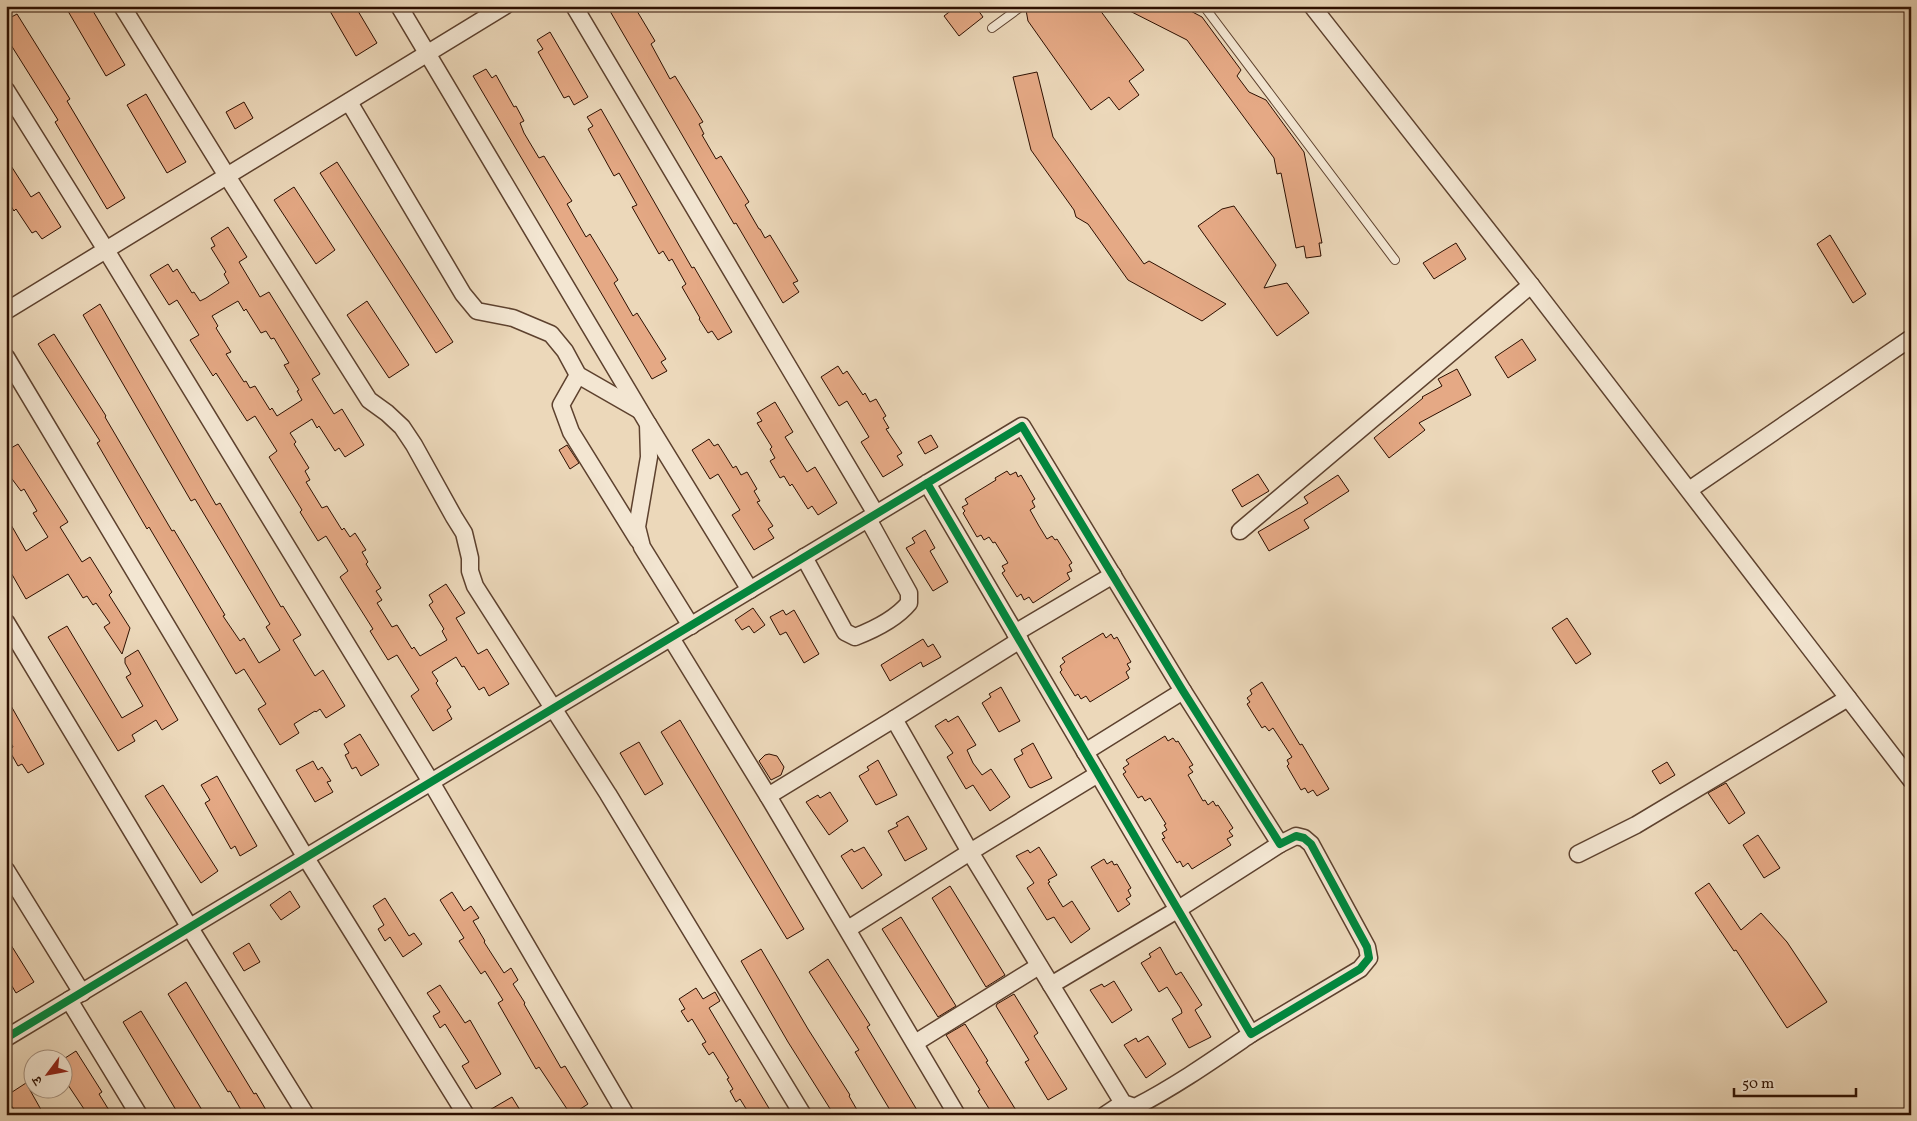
<svg xmlns="http://www.w3.org/2000/svg" width="1917" height="1121" viewBox="0 0 1917 1121" font-family="Vollkorn,'Noto Serif Devanagari',serif">
<rect width="100%" height="100%" fill="#ecd8ba"/>
<filter id="stains"><feTurbulence type="fractalNoise" baseFrequency=".004" numOctaves="4"/><feColorMatrix values="0 0 0 0 .2 0 0 0 0 .09 0 0 0 0 .02 0 0 0 .5 -.17"/></filter>
<radialGradient id="worn" r=".72"><stop offset=".6" stop-color="#630" stop-opacity="0"/><stop offset="1" stop-color="#630" stop-opacity=".3"/></radialGradient>
<g fill="#e5a985" stroke="#2d0f00" fill-rule="evenodd">
<polygon points="65,6 90,6 125,65 106,76"/>
<polygon points="327,6 355,6 377,43 356,56"/>
<polygon points="607,6 634,6 655,41 651,44 670,79 675,76 703,122 699,124 704,134 702,135 716,159 721,156 749,202 745,205 759,229 760,229 765,238 770,235 798,281 793,283 799,292 783,303 736,223 734,224"/>
<polygon points="957,6 975,6 983,17 959,36 944,16"/>
<polygon points="1028,6 1097,6 1144,70 1129,81 1139,95 1119,110 1109,97 1091,110 1028,21 1026,10"/>
<polygon points="1120,6 1181,6 1202,17 1241,70 1237,76 1249,92 1266,100 1304,152 1322,243 1319,243 1321,256 1306,258 1304,246 1296,248 1281,173 1277,174 1274,158 1187,40"/>
<polygon points="17,14 70,99 67,101 125,198 107,209 55,122 58,120 6,37 6,20"/>
<polygon points="550,32 588,97 574,105 569,96 564,98 538,52 543,49 537,40"/>
<polygon points="486,69 492,78 496,75 514,107 516,106 524,121 520,123 524,133 539,158 544,156 563,187 572,201 567,204 586,237 590,234 618,280 614,283 633,316 637,313 666,359 661,362 667,371 652,379 473,76"/>
<polygon points="1037,72 1053,137 1144,264 1149,261 1226,304 1202,321 1128,280 1088,224 1076,217 1074,210 1031,150 1013,77"/>
<polygon points="146,94 186,162 167,173 127,105"/>
<polygon points="244,102 253,118 235,129 226,112"/>
<polygon points="601,109 692,268 694,267 732,332 718,340 712,331 708,333 699,319 700,318 682,287 686,284 672,259 669,261 663,251 659,254 632,207 637,205 619,173 614,176 588,129 593,126 587,117"/>
<polygon points="6,158 31,197 39,192 61,227 42,239 36,231 32,233 16,209 14,211 6,198"/>
<polygon points="337,162 453,342 436,353 320,173"/>
<polygon points="294,187 335,250 316,264 274,200"/>
<polygon points="1234,206 1276,265 1264,288 1287,283 1309,313 1277,336 1198,226 1222,209"/>
<path d="M 228,227 L 247,257 L 239,262 L 260,297 L 269,292 L 320,374 L 312,379 L 334,414 L 342,409 L 364,445 L 345,457 L 339,448 L 335,451 L 319,426 L 317,428 L 312,419 L 290,433 L 296,442 L 294,444 L 309,468 L 305,471 L 310,480 L 306,482 L 322,508 L 327,506 L 342,530 L 344,528 L 350,537 L 355,533 L 366,550 L 362,552 L 368,562 L 366,564 L 381,588 L 376,591 L 382,600 L 377,603 L 392,627 L 397,625 L 412,649 L 414,647 L 420,656 L 447,640 L 442,631 L 444,629 L 429,605 L 433,602 L 429,595 L 446,584 L 465,613 L 456,618 L 478,654 L 487,649 L 509,684 L 489,696 L 484,687 L 479,690 L 464,666 L 462,667 L 456,657 L 432,672 L 438,681 L 436,683 L 451,707 L 447,710 L 452,719 L 433,731 L 411,696 L 419,690 L 397,655 L 388,660 L 370,631 L 373,629 L 340,577 L 348,571 L 326,536 L 318,541 L 300,512 L 302,510 L 269,457 L 277,451 L 255,416 L 247,421 L 216,373 L 213,376 L 190,340 L 199,335 L 177,300 L 169,305 L 150,275 L 168,264 L 173,272 L 177,269 L 192,293 L 194,292 L 200,301 L 206,298 L 229,283 L 224,274 L 226,272 L 211,248 L 215,246 L 211,238 ZM 238,301 L 244,311 L 246,309 L 261,333 L 266,331 L 271,339 L 274,338 L 289,363 L 284,365 L 299,390 L 297,391 L 302,400 L 277,416 L 272,408 L 270,410 L 255,386 L 250,388 L 246,381 L 244,382 L 226,354 L 231,352 L 216,328 L 218,326 L 212,316 Z"/>
<polygon points="1830,235 1866,294 1853,303 1817,244"/>
<polygon points="1456,243 1466,259 1434,279 1423,263"/>
<polygon points="367,301 409,365 389,378 347,315"/>
<polygon points="100,304 216,505 220,503 281,607 283,606 301,635 293,640 315,676 323,670 345,706 326,718 320,709 316,712 315,711 294,724 299,733 280,745 258,709 266,704 244,669 236,674 149,527 147,529 97,443 100,441 38,344 54,334 106,416 105,417 172,531 174,530 225,615 223,616 240,641 244,638 259,663 280,650 266,627 270,624 195,499 191,501 83,315"/>
<polygon points="1522,339 1536,360 1508,378 1495,357"/>
<polygon points="838,366 843,374 847,371 863,395 865,393 870,402 876,399 886,416 883,418 889,428 886,429 902,453 897,456 903,465 883,477 861,442 869,437 847,401 839,406 821,377"/>
<polygon points="1457,369 1471,395 1419,423 1425,430 1389,458 1374,438 1423,398 1422,397 1442,386 1438,379"/>
<polygon points="775,402 793,432 785,437 807,472 815,467 837,503 818,515 812,506 808,509 792,484 790,486 784,476 780,478 770,461 775,458 770,449 772,447 757,423 762,421 757,413"/>
<polygon points="931,435 938,447 925,454 918,442"/>
<polygon points="709,439 714,446 718,444 733,468 736,466 741,475 747,472 757,489 754,491 760,501 757,502 773,526 768,529 774,538 754,550 732,515 740,510 718,474 710,479 692,450"/>
<polygon points="18,444 68,522 60,527 82,562 90,557 112,592 109,595 130,628 122,654 104,627 110,623 96,603 93,605 87,596 83,598 68,574 26,599 6,564 6,516 26,551 48,537 33,513 37,511 24,489 21,491 6,471 6,451"/>
<polygon points="567,445 579,463 570,469 559,450"/>
<polygon points="1007,471 1010,475 1016,472 1018,477 1021,475 1035,499 1032,501 1035,507 1030,510 1039,526 1047,539 1052,536 1055,540 1057,539 1072,563 1069,565 1072,571 1067,573 1070,579 1033,603 1029,597 1024,600 1021,594 1017,597 1002,573 1005,571 1002,566 1008,563 995,542 993,543 989,537 984,540 981,535 977,537 963,513 965,511 962,507 968,504 965,499 996,480 995,478"/>
<polygon points="1258,474 1269,491 1242,507 1232,490"/>
<polygon points="1338,475 1349,491 1304,520 1309,528 1269,551 1258,532 1308,503 1304,497"/>
<polygon points="925,530 935,548 930,551 948,582 933,591 906,548 915,543 912,538"/>
<polygon points="753,608 765,625 754,633 749,626 742,630 735,620"/>
<polygon points="783,610 786,615 794,610 819,654 804,663 786,632 780,635 770,617"/>
<polygon points="1567,618 1591,654 1576,664 1552,628"/>
<polygon points="67,626 122,718 143,706 126,677 131,674 125,663 125,658 138,650 178,720 162,730 156,720 132,735 135,741 118,751 48,637"/>
<polygon points="1103,633 1106,638 1111,634 1114,639 1117,637 1131,662 1127,664 1130,669 1126,672 1129,678 1090,702 1086,696 1081,699 1078,694 1075,696 1060,672 1062,670 1060,666 1065,662 1062,658"/>
<polygon points="923,639 928,647 933,644 941,657 923,667 921,662 890,681 881,665"/>
<polygon points="1262,682 1300,745 1302,744 1329,789 1317,796 1313,790 1308,793 1305,788 1301,790 1287,766 1289,764 1287,760 1292,757 1277,734 1273,728 1269,731 1265,726 1262,728 1247,704 1250,702 1247,698 1252,694 1250,690"/>
<polygon points="1001,687 1020,721 999,732 982,703 991,697 989,694"/>
<polygon points="6,697 44,764 28,773 22,764 18,766 9,750 13,747 6,734"/>
<polygon points="958,716 976,745 967,750 973,763 982,775 991,769 1010,797 990,811 973,785 966,789 947,757 953,753 935,726 946,719 948,722"/>
<polygon points="680,720 804,929 787,939 661,732"/>
<polygon points="360,734 379,765 361,776 356,767 352,769 345,755 349,753 344,744"/>
<polygon points="1165,736 1168,741 1173,738 1176,742 1178,741 1193,765 1189,767 1193,772 1188,775 1203,801 1205,800 1208,805 1213,801 1216,806 1218,805 1233,828 1229,831 1233,836 1227,839 1231,845 1192,869 1188,863 1183,867 1180,861 1177,863 1162,839 1165,838 1162,833 1167,830 1164,825 1166,824 1150,798 1145,801 1142,796 1138,798 1123,774 1126,772 1123,768 1129,764 1126,760"/>
<polygon points="639,742 663,784 645,795 620,753"/>
<polygon points="1033,743 1052,778 1031,788 1029,787 1014,759 1023,754 1021,750"/>
<polygon points="769,754 777,756 784,767 781,775 771,780 759,761 765,755"/>
<polygon points="878,760 897,795 876,805 859,776 869,770 867,767"/>
<polygon points="313,761 318,770 322,767 331,781 327,782 333,792 315,802 296,770"/>
<polygon points="1667,762 1675,775 1660,784 1652,771"/>
<polygon points="217,776 257,846 240,856 235,846 231,849 205,803 210,800 201,785"/>
<polygon points="1726,783 1745,813 1729,824 1708,793"/>
<polygon points="163,785 218,871 201,883 145,796"/>
<polygon points="830,792 848,821 829,835 806,802 818,795 820,798"/>
<polygon points="908,816 927,849 905,861 888,831 898,826 896,823"/>
<polygon points="1758,835 1780,868 1764,878 1743,845"/>
<polygon points="864,847 882,875 862,889 841,856 852,849 854,852"/>
<polygon points="1039,847 1057,875 1048,880 1050,882 1048,883 1063,907 1072,901 1090,929 1071,943 1054,917 1047,920 1027,888 1034,883 1016,856 1028,850 1030,853"/>
<polygon points="1104,859 1107,864 1112,861 1114,865 1117,864 1131,888 1128,890 1131,896 1126,899 1130,904 1118,912 1091,867"/>
<polygon points="1709,883 1741,930 1761,913 1787,942 1827,1002 1787,1028 1736,950 1734,951 1695,893"/>
<polygon points="950,886 1005,975 986,987 932,898"/>
<polygon points="290,891 300,907 281,920 270,905"/>
<polygon points="452,892 464,911 471,906 479,918 473,921 485,941 484,942 504,973 511,968 518,980 513,984 525,1003 524,1004 561,1068 565,1066 588,1104 571,1115 539,1067 536,1069 498,1003 503,1000 485,971 481,974 459,941 464,938 440,900"/>
<polygon points="385,898 409,936 414,933 422,944 403,957 390,937 385,941 378,929 384,925 373,906"/>
<polygon points="901,917 956,1006 938,1017 882,929"/>
<polygon points="6,937 34,982 16,993 6,976"/>
<polygon points="249,943 260,962 244,971 233,953"/>
<polygon points="1160,947 1176,975 1181,972 1202,1005 1195,1010 1211,1037 1189,1048 1172,1019 1182,1013 1181,1009 1167,987 1159,992 1141,963 1151,957 1149,954"/>
<polygon points="761,949 808,1029 850,1095 849,1096 860,1115 834,1115 788,1042 741,961"/>
<polygon points="828,959 870,1025 867,1027 920,1115 893,1115 855,1052 859,1050 809,972"/>
<polygon points="1114,981 1132,1010 1112,1023 1090,990 1102,984 1104,987"/>
<polygon points="186,982 254,1094 256,1093 269,1115 244,1115 230,1091 228,1092 168,994"/>
<polygon points="440,985 465,1023 470,1020 501,1074 476,1089 462,1066 469,1062 445,1024 440,1028 433,1016 440,1012 427,993"/>
<polygon points="696,988 703,999 715,992 720,1001 709,1008 773,1115 750,1115 740,1099 736,1102 730,1091 733,1089 727,1079 729,1078 713,1052 709,1055 702,1044 706,1042 692,1019 688,1022 681,1011 685,1009 679,999"/>
<polygon points="1014,994 1038,1033 1034,1036 1067,1089 1048,1100 1025,1062 1029,1060 996,1006 997,1004"/>
<polygon points="141,1011 202,1110 194,1115 179,1115 123,1022"/>
<polygon points="965,1024 988,1061 986,1062 1019,1115 993,1115 978,1091 980,1090 946,1035"/>
<polygon points="1148,1036 1166,1064 1146,1078 1124,1045 1136,1038 1138,1042"/>
<polygon points="76,1051 102,1092 99,1094 112,1115 88,1115 62,1076 62,1060"/>
<polygon points="26,1083 44,1115 17,1115 6,1096"/>
<polygon points="512,1097 523,1115 481,1115"/>
</g>
<g fill="none" stroke-linecap="round" stroke-linejoin="round">
<g stroke="#5d412e" stroke-width="10">
<g id="lane">
<polyline points="1209,6 1206,9 1395,260"/>
<polyline points="992,28 1022,6"/>
</g>
</g>
<g stroke="#5d412e" stroke-width="19">
<g id="street">
<polyline points="122,6 227,176 369,400 387,413 402,427 414,445 454,517 464,533 470,558 470,571 475,586 608,794 803,1115"/>
<polyline points="399,6 648,424 649,457 637,527 642,547 691,626"/>
<polyline points="574,6 876,514"/>
<polyline points="1312,6 1531,285 1911,780"/>
<polyline points="6,90 106,250 431,782 626,1115"/>
<polyline points="349,102 463,294 477,311 513,318 551,334 565,351 578,375 639,410"/>
<polyline points="6,311 505,6"/>
<polyline points="6,357 306,858 466,1115"/>
<polyline points="578,375 561,405 571,432 638,540"/>
<polyline points="648,424 750,590"/>
<polyline points="1689,490 1911,338"/>
<polyline points="1240,531 1531,285"/>
<path d="M 804,557 L 845,632 L 855,637 C 873,630 896,619 909,603 L 909,593 L 868,519"/>
<polyline points="6,622 190,928 306,1115"/>
<polyline points="1015,633 1113,575"/>
<polyline points="671,638 768,796 894,719"/>
<path d="M 1020,640 L 894,719 L 970,852 L 1123,1103 L 1135,1107 C 1176,1086 1213,1060 1251,1034"/>
<polyline points="1085,752 1183,691"/>
<polyline points="768,796 957,1115"/>
<polyline points="1578,854 1636,825 1848,698"/>
<polyline points="6,870 82,993"/>
<polyline points="848,929 970,852 1098,774"/>
<polyline points="1051,985 1177,910 1280,844"/>
<polyline points="69,1000 139,1115"/>
<polyline points="6,1038 1022,426 1183,691 1280,844 1296,836 1304,838 1311,844 1367,947 1369,958 1360,969 1251,1034 927,483"/>
<polyline points="915,1043 1039,966"/>
<polyline points="1105,1115 1123,1103"/>
</g>
</g>
<use href="#lane" stroke="#f3e6d2" stroke-width="8"/>
<use href="#street" stroke="#f3e6d2" stroke-width="16"/>
<g stroke="#f3e6d2" stroke-width="11">
<polyline id="cycleway" points="6,1038 1022,426 1183,691 1280,844 1296,836 1304,838 1311,844 1367,947 1369,958 1360,969 1251,1034 927,483"/>
</g>
<use href="#cycleway" stroke="#00873e" stroke-width="8"/>
</g>
<rect width="1917" height="1121" fill="none" stroke="#ecd8ba" stroke-width="25"/>
<rect x="8" y="8" width="1902" height="1106" fill="none" stroke="#2d0f00" stroke-width="2.5"/>
<rect x="12" y="12" width="1892" height="1096" fill="none" stroke="#2d0f00"/>
<g transform="translate(48 1074) rotate(238)"><circle r="24" fill="#f3e6d2" stroke="#a4907e"/>
<path d="M0-4L9 19L0 12L-9 19Z" fill="#8f2418"/>
<text y="-8" font-size="14" font-weight="bold" text-anchor="middle" fill="#2d0f00">उ</text>
</g>
<path d="M1734 1088v8h122v-8" fill="none" stroke="#2d0f00" stroke-width="2.5"/>
<text x="1742" y="1088" font-size="15" fill="#2d0f00" stroke="#f3e6d2" stroke-width="4" paint-order="stroke">50 m</text>
<rect width="100%" height="100%" filter="url(#stains)"/>
<rect width="100%" height="100%" fill="url(#worn)"/>
</svg>
